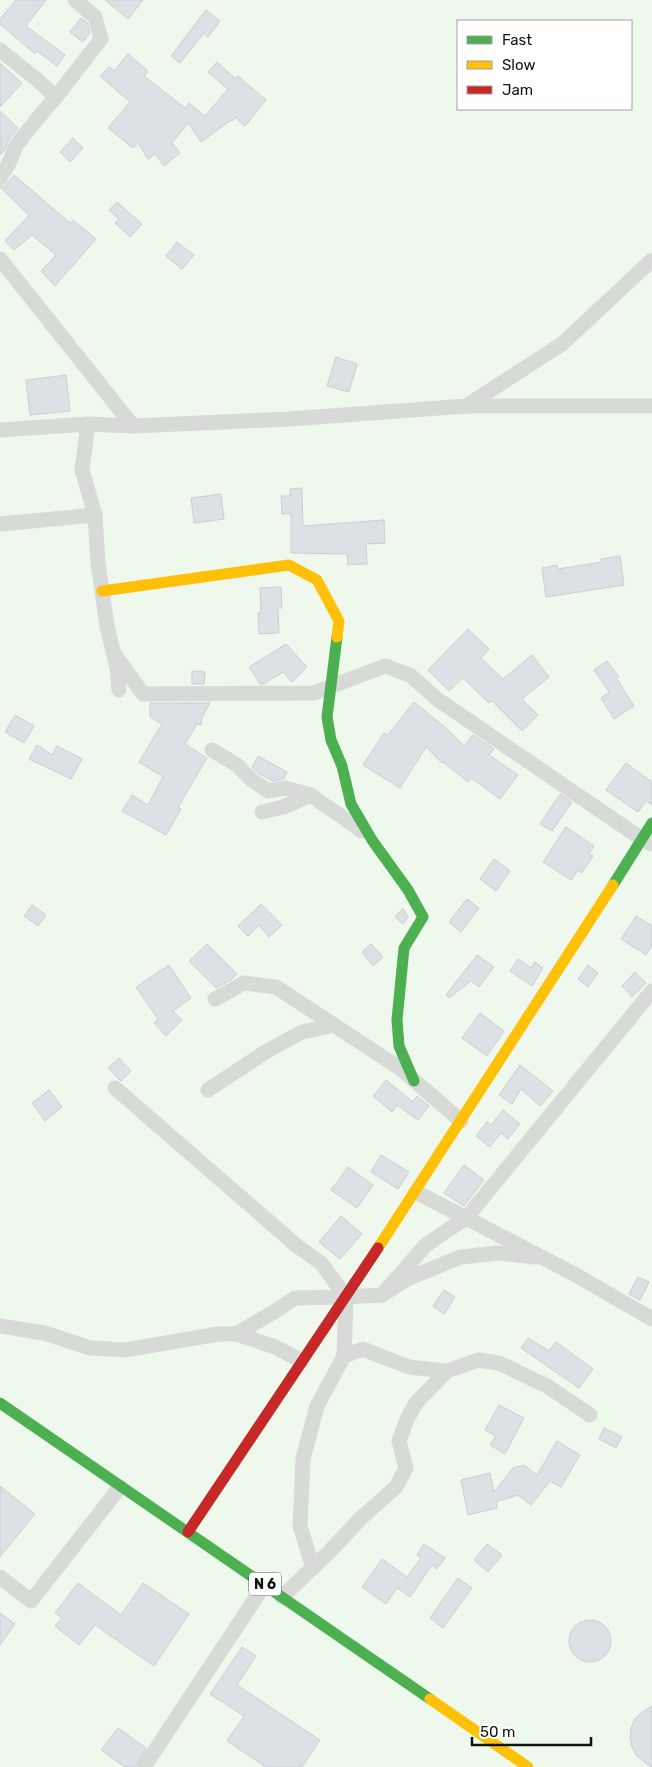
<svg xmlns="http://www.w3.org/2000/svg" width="652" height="1767" viewBox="0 0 652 1767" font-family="Rubik,sans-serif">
<rect width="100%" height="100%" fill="#eef8ec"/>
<g fill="#dde0e4" stroke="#cbcfce">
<polygon points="16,0 46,0 26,26 65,55 57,66 37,51 35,54 0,24 0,19"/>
<polygon points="105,0 143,0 128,19"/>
<polygon points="206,10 220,21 208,37 204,33 180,63 171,56"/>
<polygon points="81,18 87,22 90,33 83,42 70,32"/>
<polygon points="128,54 148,71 144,76 185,108 189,103 205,116 228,89 208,72 217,62 236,79 238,76 266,100 245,126 235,117 232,121 231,120 201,142 188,123 172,143 180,153 164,166 155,154 148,159 138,143 133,148 108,128 130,102 100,76 109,67 114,71"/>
<polygon points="0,63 22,83 0,107"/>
<polygon points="0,111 18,128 10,138 4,151 0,155"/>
<polygon points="73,138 83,148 70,162 60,152"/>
<polygon points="14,175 70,223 73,220 96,239 55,286 41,271 56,255 32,235 14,250 5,241 29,215 0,187 5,186"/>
<polygon points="117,202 142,224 130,237 115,223 119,219 109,210"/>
<polygon points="177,242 194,255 182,269 166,256"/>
<polygon points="336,357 357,364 349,392 327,386"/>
<polygon points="66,375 70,411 30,415 26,380"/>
<polygon points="302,488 303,526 384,520 385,543 366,544 367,564 348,565 347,554 291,553 291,514 282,514 281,496 290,496 290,489"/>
<polygon points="221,494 224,519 194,523 191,498"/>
<polygon points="620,556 624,585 546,597 542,568 557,565 558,569 602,562 601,559"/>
<polygon points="281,587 282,608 278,608 279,633 259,634 258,613 261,613 260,588"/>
<polygon points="468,629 489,649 481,658 503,679 532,655 549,677 522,699 538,715 522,731 492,701 489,703 463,678 449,691 428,670"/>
<polygon points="286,644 307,667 292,682 283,672 264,684 260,684 249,667"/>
<polygon points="607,661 619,677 617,679 634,706 614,719 601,698 609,692 594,670"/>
<polygon points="192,671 205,672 204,684 192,684"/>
<polygon points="414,702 446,728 464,746 473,735 494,749 489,755 518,775 500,799 471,778 468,782 443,762 442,763 426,747 400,788 363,765 384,733 388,735"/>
<polygon points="150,703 210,703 202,717 201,725 197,724 185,744 207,758 178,807 181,809 166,835 122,811 132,795 148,805 163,777 139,762 162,724 150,717"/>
<polygon points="15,715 34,726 24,743 5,732"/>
<polygon points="37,745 52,755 57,746 82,759 71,779 29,759"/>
<polygon points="258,756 287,772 283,779 272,781 258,773 252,767"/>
<polygon points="626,763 652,782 652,805 646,801 638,812 606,790"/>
<polygon points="560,794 572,802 552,831 540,824"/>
<polygon points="566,827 594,846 589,854 593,856 582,873 578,870 571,880 543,862"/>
<polygon points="494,859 510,871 496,891 480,879"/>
<polygon points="467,899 479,908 461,932 449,922"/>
<polygon points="261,904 282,925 269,937 259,925 248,936 238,926"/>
<polygon points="32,905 46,915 38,926 24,916"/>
<polygon points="403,908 408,917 403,924 395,917"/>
<polygon points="636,916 652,926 652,945 646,955 621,939"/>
<polygon points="207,944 237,974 232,979 216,988 189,961"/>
<polygon points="371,944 383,957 373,966 362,952"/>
<polygon points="477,955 494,967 479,987 471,981 449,998 446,995"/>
<polygon points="518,959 531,968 535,962 543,968 532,986 510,971"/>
<polygon points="169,965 191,998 173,1011 182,1020 166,1036 154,1023 158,1019 136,987"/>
<polygon points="588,965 598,973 588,987 578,979"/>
<polygon points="635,972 646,983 632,997 622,986"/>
<polygon points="480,1013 504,1031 487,1056 462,1038"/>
<polygon points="119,1058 131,1071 121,1081 108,1068"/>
<polygon points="520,1065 553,1091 540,1106 521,1089 512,1104 499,1095"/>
<polygon points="386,1080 413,1102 417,1096 429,1106 418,1120 397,1105 392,1112 373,1096"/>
<polygon points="49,1090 62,1107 45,1121 32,1103"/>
<polygon points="503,1110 520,1124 508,1139 501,1133 490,1147 476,1136 487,1122 491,1125"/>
<polygon points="381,1155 409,1172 398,1189 371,1172"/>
<polygon points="464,1165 484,1180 464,1206 444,1193"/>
<polygon points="348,1167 373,1185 357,1208 331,1190"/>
<polygon points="341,1216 362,1234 340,1259 319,1242"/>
<polygon points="638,1277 649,1282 640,1300 629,1294"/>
<polygon points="444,1290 455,1297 444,1314 433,1306"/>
<polygon points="528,1338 549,1351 556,1342 593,1369 579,1388 521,1348"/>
<polygon points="499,1405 524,1418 505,1454 490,1445 496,1436 485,1430"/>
<polygon points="604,1428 622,1437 616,1448 599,1439"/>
<polygon points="557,1441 580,1455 561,1487 550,1481 531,1505 518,1495 496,1502 497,1508 468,1515 461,1480 490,1473 494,1492 513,1468 524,1465 537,1475"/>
<polygon points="0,1486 35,1514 0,1557"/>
<polygon points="424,1544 445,1558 437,1569 432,1565 410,1597 397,1588 386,1604 362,1587 382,1559 407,1577 421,1558 417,1555"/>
<polygon points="487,1544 502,1555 488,1572 474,1560"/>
<polygon points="458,1578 472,1588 443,1628 430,1618"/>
<polygon points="78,1583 121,1615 143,1583 189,1614 154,1666 95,1625 79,1645 55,1626 62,1618 55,1613"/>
<polygon points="0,1613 15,1624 0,1645"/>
<circle cx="590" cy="1641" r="21"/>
<polygon points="242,1647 256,1656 237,1685 320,1740 302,1767 266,1767 227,1741 244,1716 210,1694"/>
<polygon points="652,1706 652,1767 651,1767 637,1756 632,1747 630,1738 631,1728 635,1719 641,1713"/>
<polygon points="118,1728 146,1748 135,1767 125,1767 101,1750"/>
</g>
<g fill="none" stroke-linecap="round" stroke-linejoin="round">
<g stroke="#d7dad7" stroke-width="15">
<polyline points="0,50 35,78 56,97"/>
<polyline points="0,178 8,165 17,144 38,118 56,97 101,39 95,17 75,0"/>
<polyline points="0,259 133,426"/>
<polyline points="466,406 652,406"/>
<polyline points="88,424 82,470 95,515 98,563 107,626 117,668 119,690"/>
<polyline points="0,430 88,424 133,426 290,419 466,406 562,344 652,260"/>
<polyline points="0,524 95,515"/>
<polyline points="113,652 143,694 314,693 385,666 410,675 437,699 642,839 652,844"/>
<polyline points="212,750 237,765 252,780 268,791 285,788 311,795"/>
<path d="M 262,812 L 283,807 L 311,795 C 327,808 345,817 361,831"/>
<polyline points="215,999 244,983 276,987 401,1069 461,1121"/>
<polyline points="115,1088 297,1246 321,1263 346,1297"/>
<polyline points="208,1090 267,1051 302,1032 335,1025"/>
<polyline points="416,1192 574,1274 652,1319"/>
<polyline points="382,1295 426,1245 467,1217 652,991"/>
<polyline points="0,1326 44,1333 90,1348 125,1350 218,1334 236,1334 273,1346 302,1361"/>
<polyline points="236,1334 274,1312 295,1298 346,1297"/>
<polyline points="344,1356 346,1297 382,1295 409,1278 461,1257 497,1253 535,1257"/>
<polyline points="313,1568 300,1526 303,1459 317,1406 344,1356 363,1349 409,1367 447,1371"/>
<polyline points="0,1577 31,1601 120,1487"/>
<polyline points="282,1597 329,1552 361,1518 396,1487 406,1468 399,1441 407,1419 416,1403 447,1371 478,1360 499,1363 547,1386 590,1415"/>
<polyline points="144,1767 265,1584"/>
</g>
<g stroke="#4caf50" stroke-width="11">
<polyline points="337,637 327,717 331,740 342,766 351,804 372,840 408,890 423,917 404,948 397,1020 399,1046 414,1081"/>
<polyline points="613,885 652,823"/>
<polyline points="0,1403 430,1699"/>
</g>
<g stroke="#ffc107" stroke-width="11">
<polyline points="102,591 289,565 317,580 339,621 337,637"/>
<polyline points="378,1248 613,885"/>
<polyline points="430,1699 528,1767"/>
</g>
<polyline stroke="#c62828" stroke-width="11" points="188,1532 378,1248"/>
</g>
<g text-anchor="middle" stroke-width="4.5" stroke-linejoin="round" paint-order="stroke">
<rect fill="#fff" stroke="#575b56" stroke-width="1" x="249" y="1572.5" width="32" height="23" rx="4"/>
<g font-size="14" font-weight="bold" fill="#0f150e">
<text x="265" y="1589">N 6</text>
</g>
</g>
<rect x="457" y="20" width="175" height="90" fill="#ffffff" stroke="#9fa19f"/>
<rect x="467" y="36" width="25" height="8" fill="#4caf50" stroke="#9fa19f"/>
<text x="502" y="45" font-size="15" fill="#0f150e">Fast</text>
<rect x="467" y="61" width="25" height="8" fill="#ffc107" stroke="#9fa19f"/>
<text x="502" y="70" font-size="15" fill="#0f150e">Slow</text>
<rect x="467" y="86" width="25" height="8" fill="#c62828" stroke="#9fa19f"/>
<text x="502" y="95" font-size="15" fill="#0f150e">Jam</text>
<path d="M472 1737v8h119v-8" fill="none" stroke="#0f150e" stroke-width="2.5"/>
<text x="480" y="1737" font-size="15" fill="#0f150e" stroke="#ffffff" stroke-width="4" paint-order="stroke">50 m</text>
</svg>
